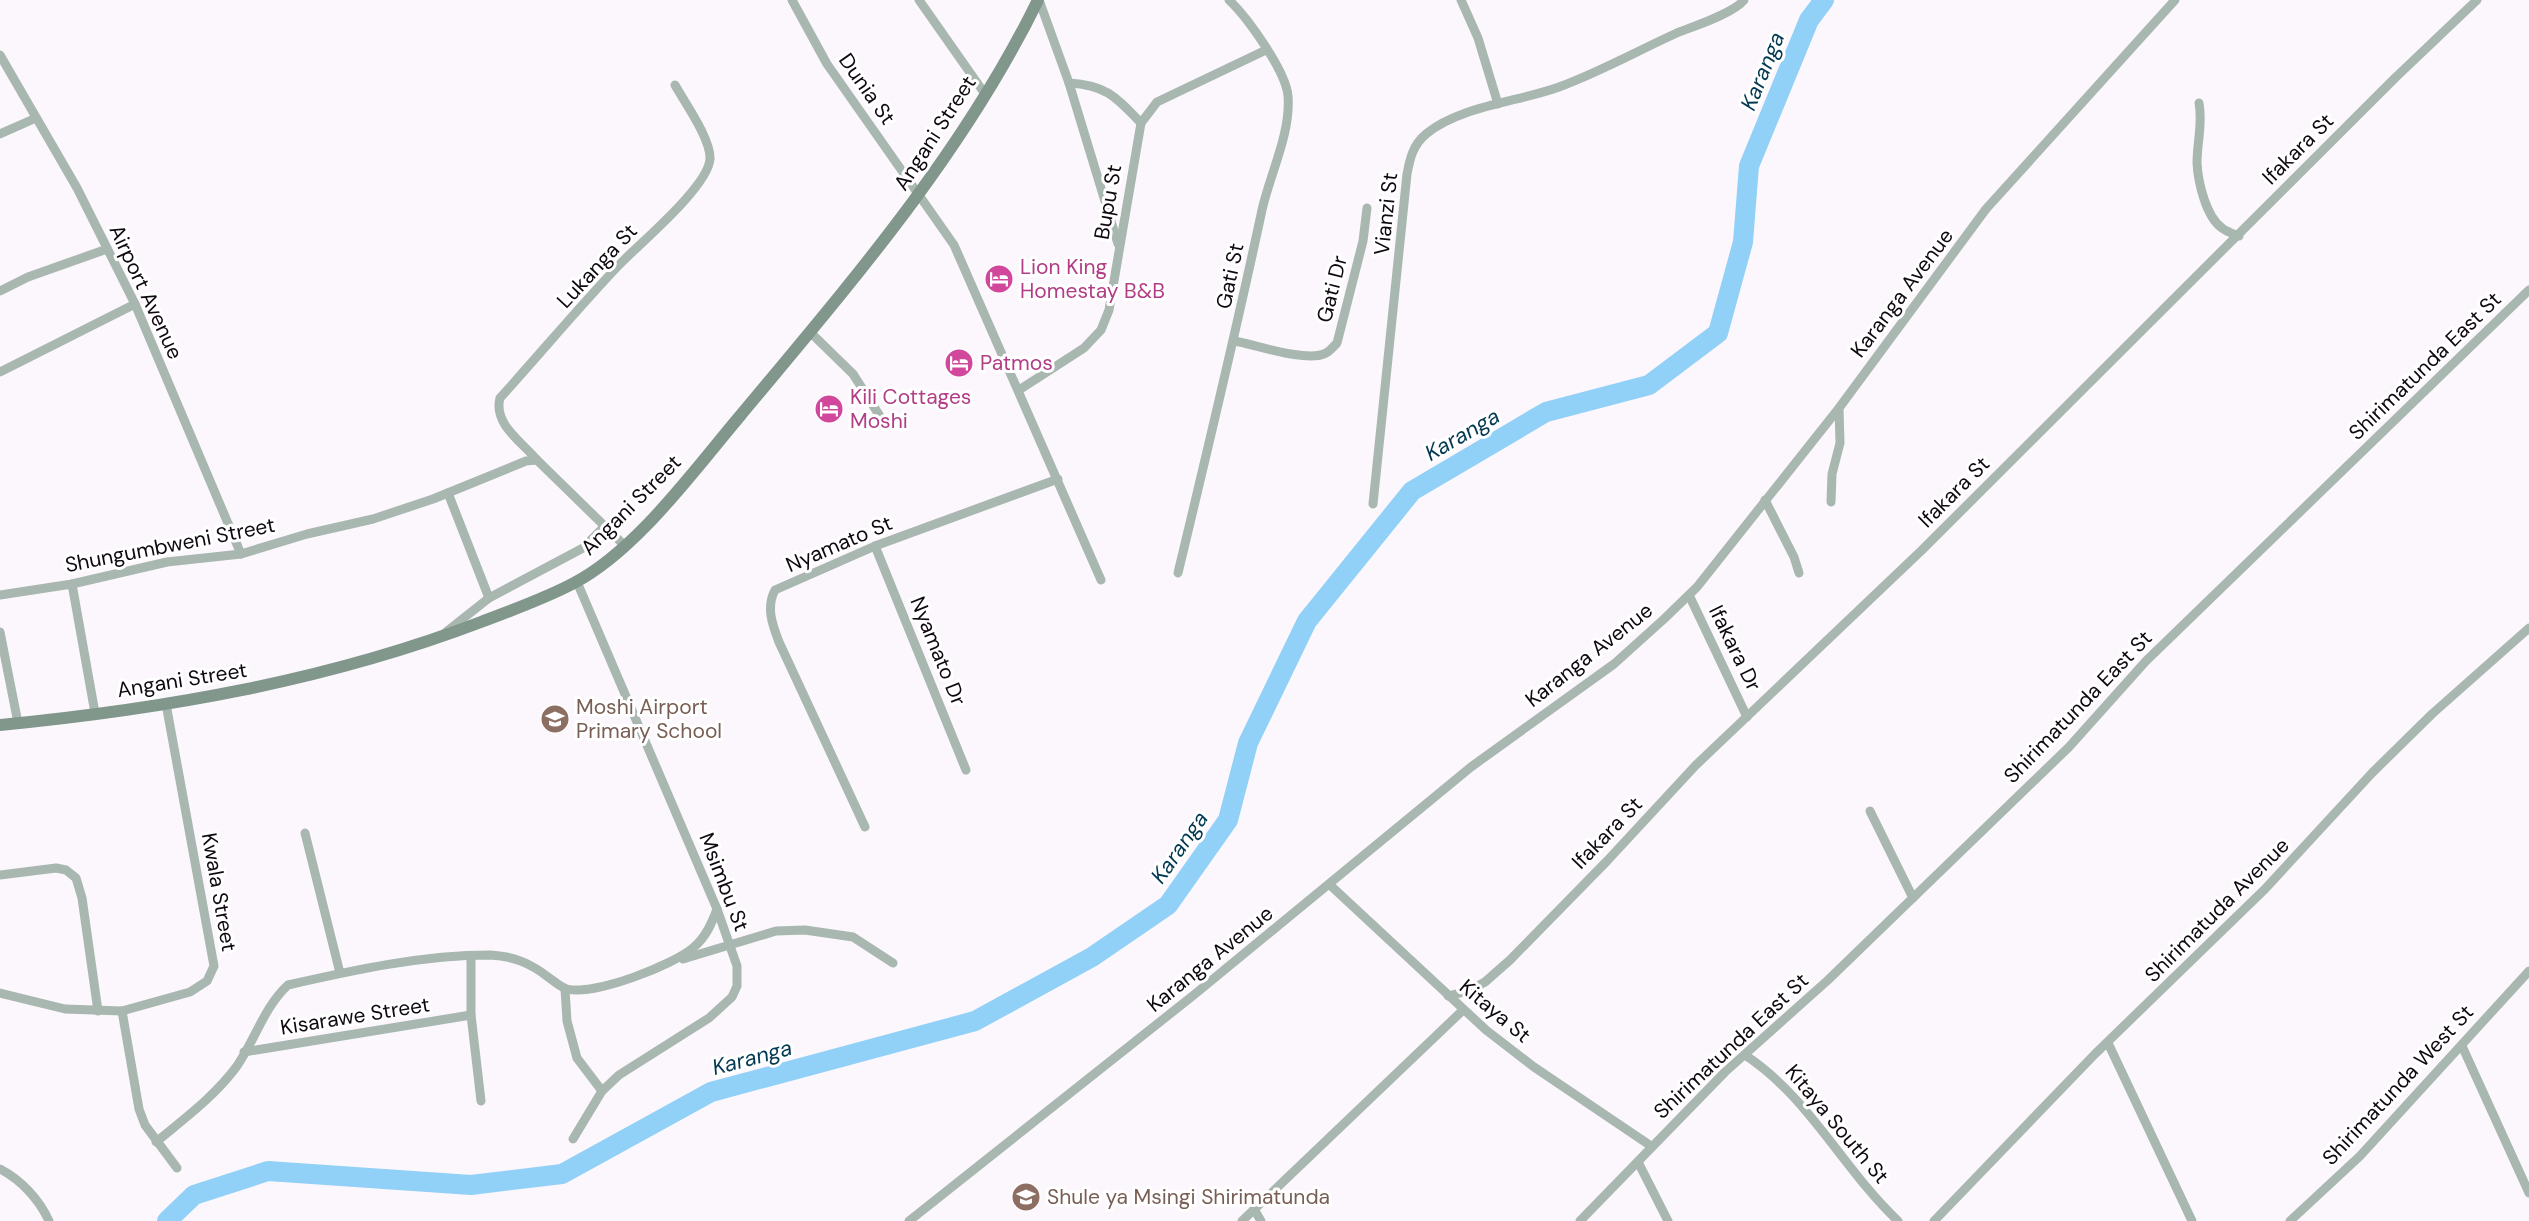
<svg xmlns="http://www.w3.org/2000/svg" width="2529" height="1221" viewBox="0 0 2529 1221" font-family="'DM Sans',sans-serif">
<rect width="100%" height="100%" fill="#fcf7fd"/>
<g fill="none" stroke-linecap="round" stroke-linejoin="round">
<polyline stroke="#91d0f7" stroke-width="20" points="167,1221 194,1195 268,1171 471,1185 562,1174 711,1092 975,1021 1092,957 1168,905 1228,820 1248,743 1307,621 1412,491 1546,412 1649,385 1718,333 1743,242 1749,166 1809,20 1824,0"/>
<g stroke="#a8b7af" stroke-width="9">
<polyline points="792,0 827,64 954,245 1101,580"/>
<polyline points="919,0 985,94"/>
<polyline points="1039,0 1069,83 1118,244"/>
<polyline points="1461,0 1478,38 1498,104"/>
<polyline points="0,55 77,188 135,304 241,554"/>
<path d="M 1069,83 C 1106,85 1116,97 1141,123"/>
<path d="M 2199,103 C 2203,124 2197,142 2197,163 C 2198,182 2206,217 2222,228 C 2227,232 2234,234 2239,236"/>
<polyline points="0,134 36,118"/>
<polyline points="0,291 28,277 107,249"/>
<polyline points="810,332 853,374 883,421"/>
<path d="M 1235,341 C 1256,345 1308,363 1326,353 C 1330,351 1334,346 1337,343 L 1363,241 L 1367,208"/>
<polyline points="0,372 135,304"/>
<polyline points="1019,390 1084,348 1101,330 1109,310 1141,123 1157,102 1266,50"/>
<path d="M 537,460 C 522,442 493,424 500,398 C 540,354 578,308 619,265 C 639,244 708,187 710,159 C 711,139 685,103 675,85"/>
<polyline points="448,493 489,598"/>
<polyline points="1765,500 1794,557 1799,573"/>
<polyline points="1831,502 1832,474 1840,443 1839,408"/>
<path d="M 1373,504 L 1407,174 C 1410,158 1413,145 1426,134 C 1460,106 1518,102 1559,87 C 1600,72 1639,50 1679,32 C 1695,26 1734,13 1744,0"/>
<polyline points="875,546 966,770"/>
<path d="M 1178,573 C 1207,452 1236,332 1262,210 C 1270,174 1291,133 1288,96 C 1286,71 1247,17 1229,0"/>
<polyline points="72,584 95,713"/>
<polyline points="0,595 72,584 167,562 241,554 307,534 373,519 433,499 526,461 537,460 624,545"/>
<polyline points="1689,595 1747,717"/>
<polyline points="0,632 18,723"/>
<polyline points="446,632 489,598 583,548 605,526"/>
<polyline points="1870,811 1913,898"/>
<path d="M 865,827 L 779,642 C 772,624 766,607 775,590 L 875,546 L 1058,479"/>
<polyline points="305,833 340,973"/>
<polyline points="0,875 56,868 66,870 76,878 82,898 98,1011"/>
<polyline points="1330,885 1486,1030 1534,1067 1651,1146"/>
<polyline points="471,957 471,1015 481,1101"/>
<polyline points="683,959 776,931 805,930 853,937 893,963"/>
<polyline points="565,989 567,1021 577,1058 602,1091"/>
<polyline points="0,993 65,1009 122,1011 190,992 207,981 214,966 166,704"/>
<polyline points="1448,996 1468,991 1485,982 1510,960 1607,861 1696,765 1922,550 2395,78 2477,0"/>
<polyline points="122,1011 139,1109 145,1125 177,1168"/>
<polyline points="2108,1043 2192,1221"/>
<polyline points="2462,1046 2529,1193"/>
<polyline points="244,1052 471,1015"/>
<path d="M 1745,1055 C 1809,1097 1843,1169 1898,1221"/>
<polyline points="573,1139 602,1091 619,1075 709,1018 732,997 737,986 737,966 717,909 577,582"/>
<path d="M 156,1142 C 185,1118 215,1096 237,1066 C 255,1040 264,1007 288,985 C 354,970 422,955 490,955 C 513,956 530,963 548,977 C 554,981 560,987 567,989 C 594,996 674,965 694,947 C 706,937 712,923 717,909"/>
<polyline points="1638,1162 1668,1221"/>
<path d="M 0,1169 C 21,1180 39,1199 49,1221"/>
<polyline points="1254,1209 1261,1221"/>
<polyline points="909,1221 1195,994 1471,767 1614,664 1664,619 1697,587 1839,408 1986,209 2175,0"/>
<polyline points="1242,1221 1462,1011"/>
<polyline points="1580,1221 1725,1072 1828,980 2069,747 2146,661 2529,290"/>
<polyline points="1934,1221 2095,1054 2265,889 2372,773 2432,714 2529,628"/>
<polyline points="2290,1221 2360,1156 2529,971"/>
</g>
<path stroke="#81978b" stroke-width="12" d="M 0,725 C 164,709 326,681 481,622 C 512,610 544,599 574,583 C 636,551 695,469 740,416 C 849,285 963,154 1038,0"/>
</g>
<defs>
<g id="hotel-disc" transform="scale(1.5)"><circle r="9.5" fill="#d1479c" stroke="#fff"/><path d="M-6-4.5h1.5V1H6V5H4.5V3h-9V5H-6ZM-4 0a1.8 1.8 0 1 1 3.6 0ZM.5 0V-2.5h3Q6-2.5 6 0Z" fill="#fff"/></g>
<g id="school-disc" transform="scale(1.5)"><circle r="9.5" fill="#8d6e63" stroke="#fff"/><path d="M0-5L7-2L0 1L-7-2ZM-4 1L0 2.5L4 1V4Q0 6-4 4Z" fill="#fff"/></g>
</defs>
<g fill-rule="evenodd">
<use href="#hotel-disc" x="999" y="279"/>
<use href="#hotel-disc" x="959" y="363"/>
<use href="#hotel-disc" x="829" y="409"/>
<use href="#school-disc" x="555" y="719"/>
<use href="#school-disc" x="1026" y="1197"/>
</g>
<g text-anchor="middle" stroke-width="6" stroke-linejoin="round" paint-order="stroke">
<g font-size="21" fill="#100811" stroke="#fff">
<text transform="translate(867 89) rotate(55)" y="7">Dunia St</text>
<text transform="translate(935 133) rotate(-57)" y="7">Angani Street</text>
<text transform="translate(2298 149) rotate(-45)" y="7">Ifakara St</text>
<text transform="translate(1108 202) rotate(-80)" y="7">Bupu St</text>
<text transform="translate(1386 214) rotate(-84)" y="7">Vianzi St</text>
<text transform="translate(597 266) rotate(-47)" y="7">Lukanga St</text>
<text transform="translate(1230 276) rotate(-78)" y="7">Gati St</text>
<text transform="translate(1332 289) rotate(-76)" y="7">Gati Dr</text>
<text transform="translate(146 292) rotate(65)" y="7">Airport Avenue</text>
<text transform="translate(1902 293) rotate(-53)" y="7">Karanga Avenue</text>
<text transform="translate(2425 366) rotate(-44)" y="7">Shirimatunda East St</text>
<text transform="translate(1954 492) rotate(-45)" y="7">Ifakara St</text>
<text transform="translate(631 505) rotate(-45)" y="7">Angani Street</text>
<text transform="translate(839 544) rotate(-23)" y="7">Nyamato St</text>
<text transform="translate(170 545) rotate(-11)" y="7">Shungumbweni Street</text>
<text transform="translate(1735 648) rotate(64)" y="7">Ifakara Dr</text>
<text transform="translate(938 651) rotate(68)" y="7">Nyamato Dr</text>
<text transform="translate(1589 655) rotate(-38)" y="7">Karanga Avenue</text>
<text transform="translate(182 680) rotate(-9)" y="7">Angani Street</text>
<text transform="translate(2078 707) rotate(-46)" y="7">Shirimatunda East St</text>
<text transform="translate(1607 833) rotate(-46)" y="7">Ifakara St</text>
<text transform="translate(724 882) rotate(69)" y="7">Msimbu St</text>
<text transform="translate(219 892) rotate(80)" y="7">Kwala Street</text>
<text transform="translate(2217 910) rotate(-45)" y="7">Shirimatuda Avenue</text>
<text transform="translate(1210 959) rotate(-39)" y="7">Karanga Avenue</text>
<text transform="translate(1495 1011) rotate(40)" y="7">Kitaya St</text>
<text transform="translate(355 1016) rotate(-9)" y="7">Kisarawe Street</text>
<text transform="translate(1731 1046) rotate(-43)" y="7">Shirimatunda East St</text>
<text transform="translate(2398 1085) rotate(-47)" y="7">Shirimatunda West St</text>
<text transform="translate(1837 1124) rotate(50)" y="7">Kitaya South St</text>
</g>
<g font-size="21" fill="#b23c85" stroke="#fff" text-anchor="start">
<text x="1020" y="274">Lion King<tspan x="1020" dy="24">Homestay B&amp;B</tspan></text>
<text x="980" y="370">Patmos</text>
<text x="850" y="404">Kili Cottages<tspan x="850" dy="24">Moshi</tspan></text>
</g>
<g font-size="21" fill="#785e54" stroke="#fff" text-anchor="start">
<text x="576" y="714">Moshi Airport<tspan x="576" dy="24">Primary School</tspan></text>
<text x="1047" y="1204">Shule ya Msingi Shirimatunda</text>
</g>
<g font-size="22" font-style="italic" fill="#023852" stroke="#fff">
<text transform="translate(1762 71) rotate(-68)" y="8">Karanga</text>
<text transform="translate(1462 434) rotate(-30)" y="8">Karanga</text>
<text transform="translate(1179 847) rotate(-55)" y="8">Karanga</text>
<text transform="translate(752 1057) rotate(-15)" y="8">Karanga</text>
</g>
</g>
</svg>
